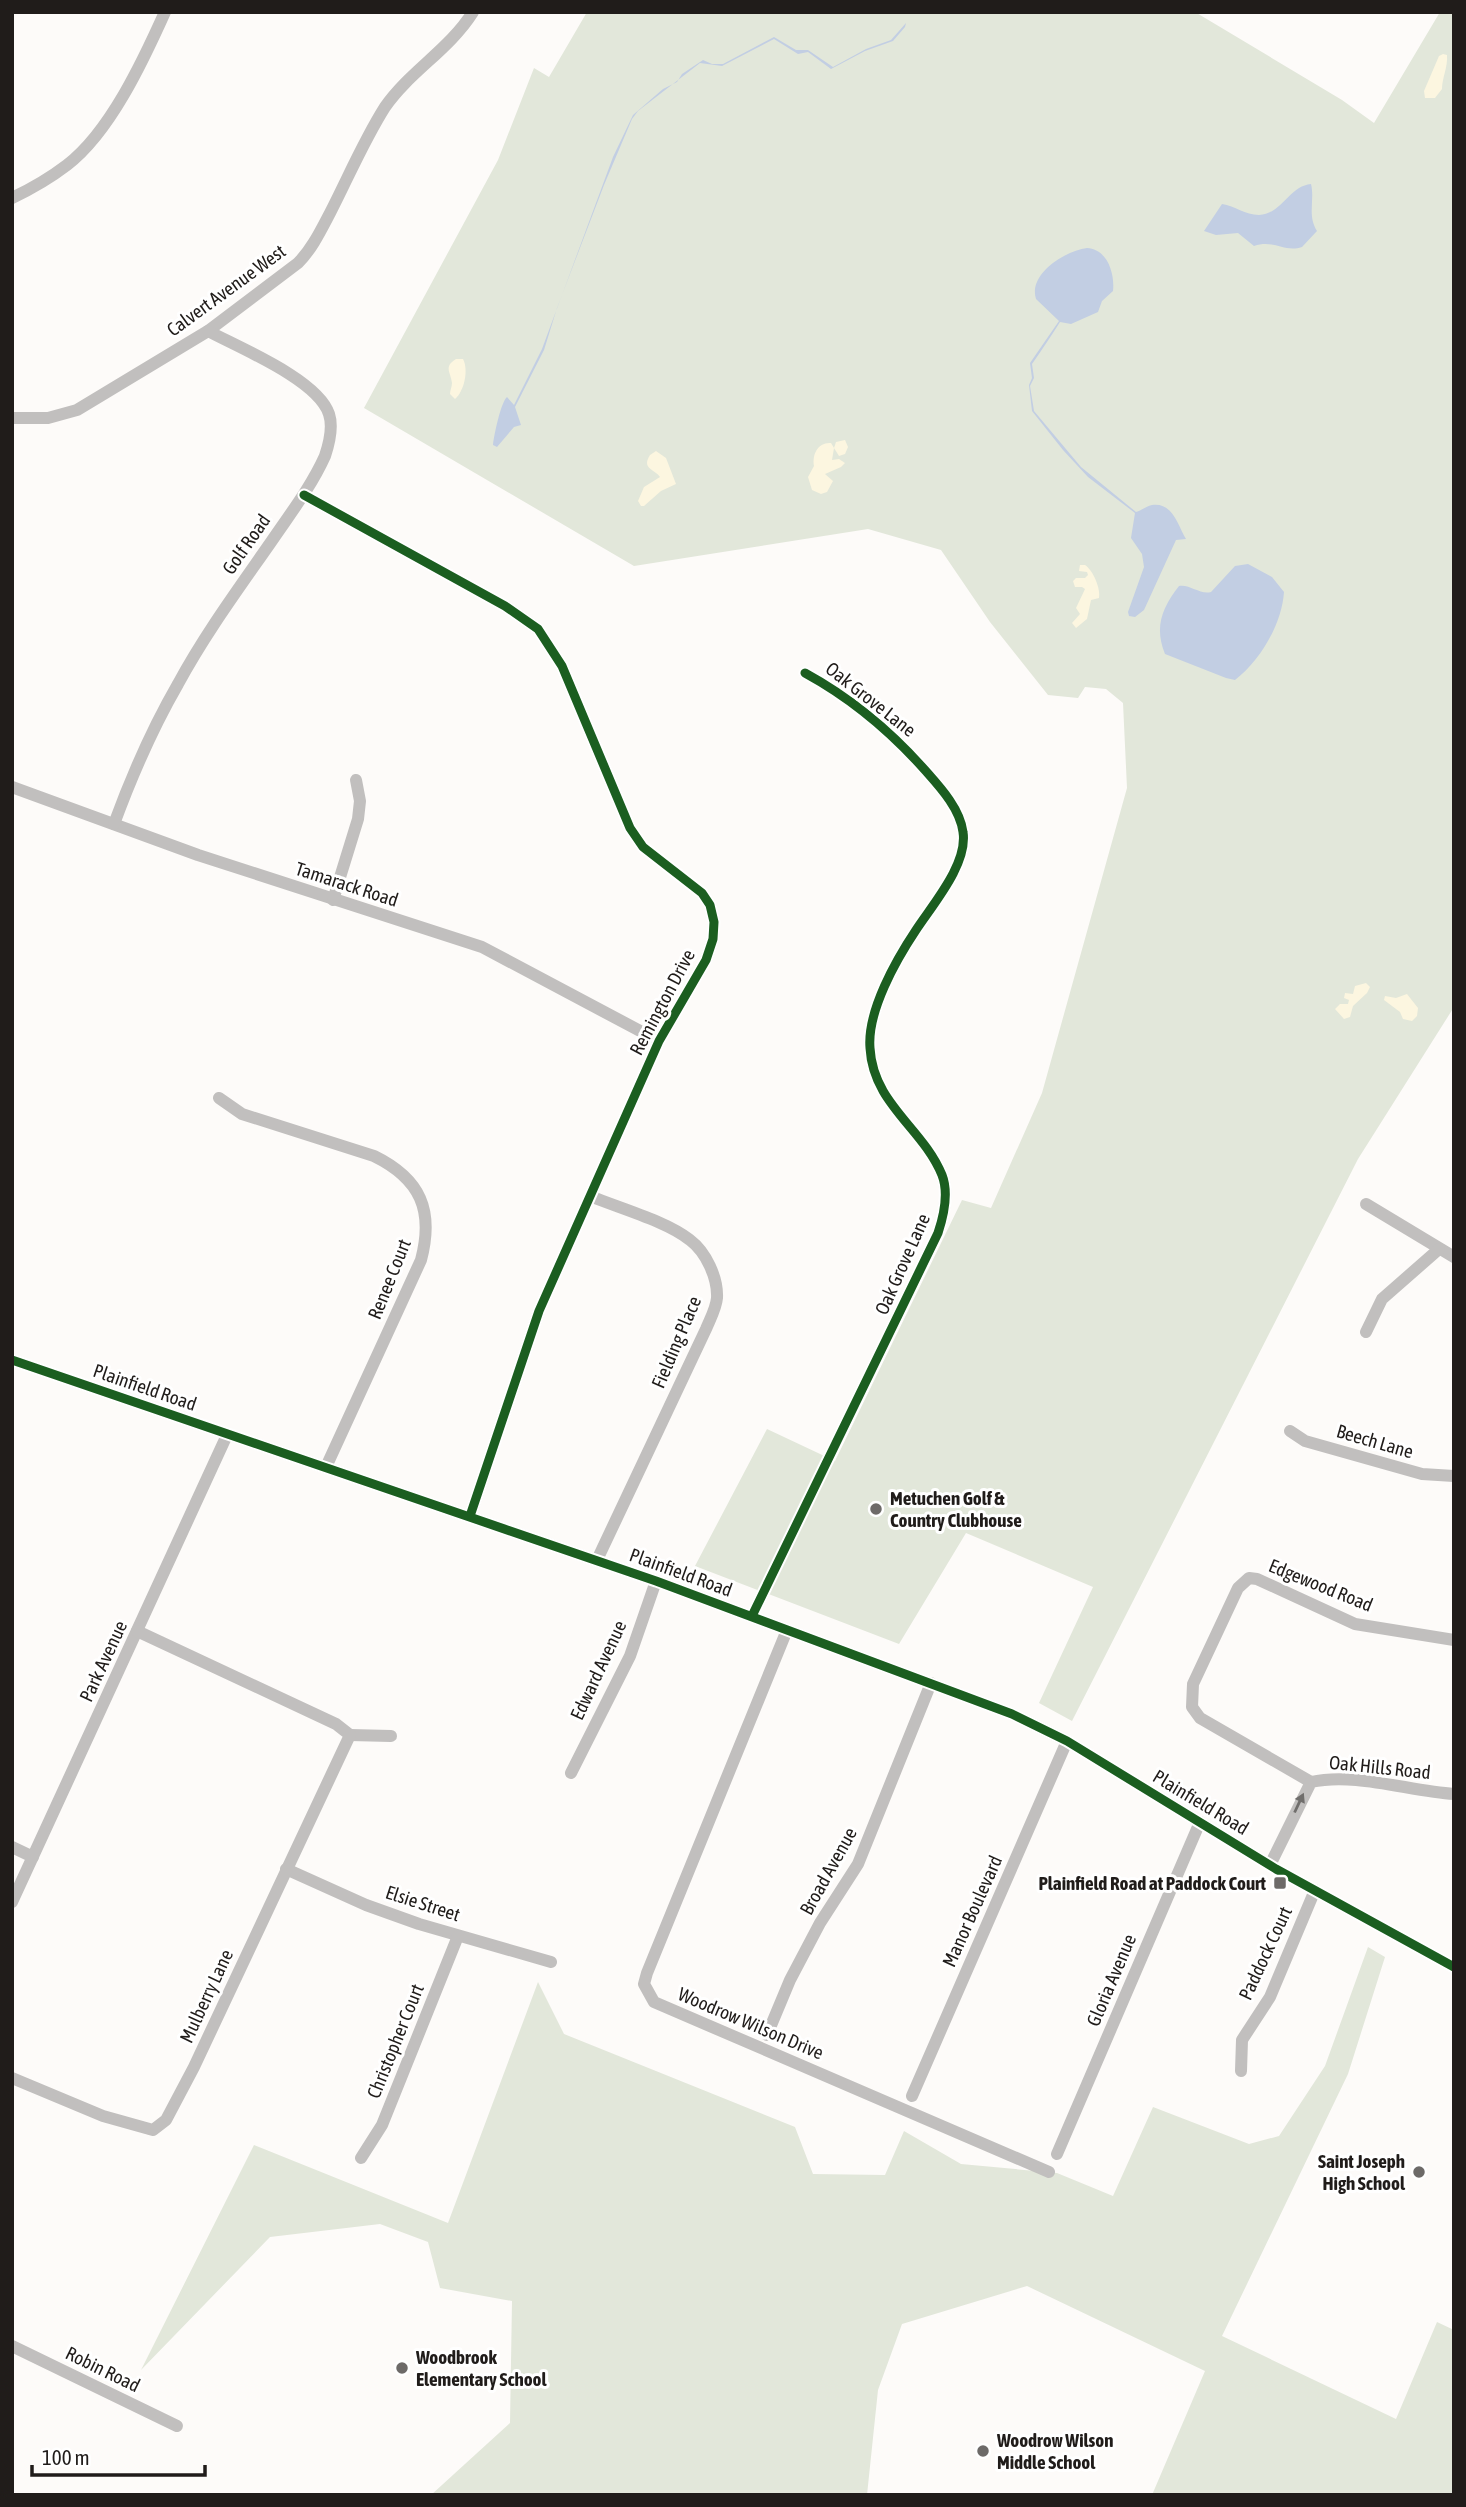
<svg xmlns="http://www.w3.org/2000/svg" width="1466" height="2507" viewBox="0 0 1466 2507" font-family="'Asap Condensed',sans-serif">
<rect width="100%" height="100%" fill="#fdfbf9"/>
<g fill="#e2e7da">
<polygon points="587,12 1195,12 1342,100 1374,123 1440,12 1454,12 1454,1007 1358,1159 1072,1721 1039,1703 1093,1587 966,1533 899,1644 695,1566 767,1429 835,1461 962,1200 991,1208 1042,1093 1127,788 1123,703 1106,689 1085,687 1078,698 1048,695 990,622 941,550 868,529 634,566 364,408 498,160 534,68 549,77"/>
<polygon points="1368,1947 1385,1957 1348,2074 1222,2336 1396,2419 1437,2322 1454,2330 1454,2495 1152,2495 1205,2371 1027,2286 902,2324 878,2390 867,2495 431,2495 510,2423 512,2301 440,2288 428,2242 380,2224 270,2237 141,2370 254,2145 448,2223 538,1982 564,2034 795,2127 813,2174 885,2175 904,2131 961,2164 1057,2173 1113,2196 1153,2107 1249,2144 1279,2136 1325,2066"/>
</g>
<g fill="#fcf6e0">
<path d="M 1443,54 L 1447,55 C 1448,67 1442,78 1442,89 L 1435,98 L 1425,98 L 1424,91 L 1439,56 Z"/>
<path d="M 456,359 L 463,359 C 469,370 464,392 455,399 L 450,394 C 450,390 452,387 452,383 C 451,372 443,367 456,359 Z"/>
<path d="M 845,440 L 848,447 L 845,454 L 839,456 L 834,448 L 832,460 L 839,459 L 845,463 L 841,467 L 825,474 L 833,481 L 827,492 L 821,494 L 812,490 L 808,477 L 814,466 C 812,454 818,442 831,443 L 834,448 L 836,442 Z"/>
<path d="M 656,451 L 666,458 L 676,484 L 661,491 L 644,506 L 641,506 L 638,501 L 644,487 L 660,477 C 655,469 641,469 650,455 Z"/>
<path d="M 1080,565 L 1085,565 C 1093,570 1101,589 1099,598 L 1091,600 L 1087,619 L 1076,628 L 1072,623 L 1080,614 L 1076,608 L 1085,589 L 1082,587 L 1075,587 L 1073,581 L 1076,578 L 1085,578 L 1088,575 L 1087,572 L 1079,571 Z"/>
<polygon points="1366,983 1370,987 1367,993 1353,1006 1350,1017 1344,1019 1335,1009 1340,1004 1348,1004 1349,1000 1344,998 1345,993 1353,994 1355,986"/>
<polygon points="1407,994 1418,1008 1417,1016 1412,1021 1403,1019 1400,1012 1384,1000 1385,996 1396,998"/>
</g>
<g fill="#c2cee3">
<path d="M 906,23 L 905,27 L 893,41 L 865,51 L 831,69 L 808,52 L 798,54 L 774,39 L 722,66 L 700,63 L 638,111 L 632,119 L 604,185 L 557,308 L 544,350 L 515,407 L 521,425 L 514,427 L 497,447 L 493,445 C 494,435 501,402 507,397 L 514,405 L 542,349 L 613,157 L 633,115 L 663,89 L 677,82 L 682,74 L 703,60 L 712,64 L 723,64 L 774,37 L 796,50 L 808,50 L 833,67 L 866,49 L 891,40 Z"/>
<path d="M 1311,184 C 1315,200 1307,215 1317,231 L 1302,247 C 1284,253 1274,239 1254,246 L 1238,233 L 1216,235 L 1204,231 L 1222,204 C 1235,206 1245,215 1259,215 C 1282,214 1289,186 1311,184 Z"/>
<path d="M 1087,248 C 1107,249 1115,273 1113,291 L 1102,301 L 1098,312 L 1071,324 L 1060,322 C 1051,336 1041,351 1032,364 L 1034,378 L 1030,386 L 1034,411 L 1081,467 L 1136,512 C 1142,510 1147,506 1152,505 C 1173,502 1178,526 1186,539 L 1176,540 L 1144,610 L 1135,617 L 1129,616 L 1128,612 L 1144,567 L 1142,554 L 1131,538 L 1135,513 L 1088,477 L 1063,450 L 1032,411 L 1029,385 L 1032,378 L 1030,363 L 1059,321 L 1036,299 C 1028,274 1065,251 1087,248 Z"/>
<path d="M 1248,564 L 1272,577 L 1284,592 C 1282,624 1260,661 1235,680 L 1226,678 L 1165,654 C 1154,627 1162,608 1179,586 C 1190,584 1200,595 1211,592 L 1235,566 Z"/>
</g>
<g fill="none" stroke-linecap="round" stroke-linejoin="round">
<g stroke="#c1bfbe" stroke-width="12">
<path d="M 12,198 C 31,189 50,178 67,165 C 110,132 143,61 165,12"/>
<path d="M 12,418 L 48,418 L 77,410 L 208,331 L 298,263 C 312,249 321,230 330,213 C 348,178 364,140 385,107 C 410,71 449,50 473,12"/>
<polyline points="304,495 505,606 538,629 562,666 630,828 643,847 702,893 710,905 714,922 713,939 706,960 659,1041 539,1311 470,1516"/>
<polyline points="12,787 198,855 482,947 659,1041"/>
<path d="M 114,824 C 132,775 152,729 178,684 C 205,634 239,588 271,542 C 290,514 311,487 325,456 C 329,444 333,426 329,414 C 318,380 240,348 208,331"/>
<polyline points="333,900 358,819 360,801 356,780"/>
<path d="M 219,1098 L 242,1114 L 374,1156 C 421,1179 434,1211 421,1260 L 326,1467"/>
<path d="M 590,1196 C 619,1208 666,1221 690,1240 C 706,1252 718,1278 717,1298 C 716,1309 710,1319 706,1329 L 597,1560"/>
<polyline points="1366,1204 1454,1257"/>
<polyline points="1366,1332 1382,1299 1439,1249"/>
<polyline points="12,1360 656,1581 1012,1714 1067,1741 1276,1869 1454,1967"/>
<polyline points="1290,1431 1305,1441 1422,1474 1454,1476"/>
<path d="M 752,1616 L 938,1233 C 944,1215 949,1193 942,1175 C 923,1128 873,1104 870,1048 C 867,1011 896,960 916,930 C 933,904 968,864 963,832 C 960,808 939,786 924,769 C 891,732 849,697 805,673"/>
<polyline points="787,1630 647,1973 644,1984 654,2002 1049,2172"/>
<polyline points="350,1735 391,1736"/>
<polyline points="571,1773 630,1656 656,1581"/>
<polyline points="1311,1782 1200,1718 1192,1707 1193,1684 1238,1588 1249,1578 1257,1579 1355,1624 1454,1640"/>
<polyline points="12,1847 33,1857"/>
<path d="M 1270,1865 L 1311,1782 C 1354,1772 1409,1791 1454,1794"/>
<polyline points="286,1869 366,1905 419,1924 551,1962"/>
<polyline points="12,1902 227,1435"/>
<polyline points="767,2035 790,1980 820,1923 858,1864 931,1683"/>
<polyline points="1241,2071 1242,2040 1270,1997 1315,1890"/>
<polyline points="12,2078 103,2116 153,2130 166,2120 194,2067 350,1735 336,1724 137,1631"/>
<polyline points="912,2096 1067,1741"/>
<polyline points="1057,2154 1200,1822"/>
<polyline points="361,2158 382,2125 458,1936"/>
<polyline points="12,2346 177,2426"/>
</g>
<g stroke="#fff" stroke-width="13">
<g id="cycleway">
<polyline points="304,495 505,606 538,629 562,666 630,828 643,847 702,893 710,905 714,922 713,939 706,960 659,1041 539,1311 470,1516"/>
<polyline points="12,1360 656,1581 1012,1714 1067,1741 1276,1869 1454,1967"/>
<path d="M 752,1616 L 938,1233 C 944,1215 949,1193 942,1175 C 923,1128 873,1104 870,1048 C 867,1011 896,960 916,930 C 933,904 968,864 963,832 C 960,808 939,786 924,769 C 891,732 849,697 805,673"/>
</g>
</g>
<use href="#cycleway" stroke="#1b5e20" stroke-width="9"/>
</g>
<defs><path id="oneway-solid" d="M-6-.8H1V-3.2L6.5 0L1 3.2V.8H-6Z" transform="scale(1.75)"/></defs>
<use fill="#706e6c" href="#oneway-solid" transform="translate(1299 1803) rotate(-65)"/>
<g fill="#6d6a68" stroke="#fff" stroke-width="2.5">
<circle cx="876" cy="1509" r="7"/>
<rect x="1273" y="1876" width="14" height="14" rx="3.5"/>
<circle cx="1419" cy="2172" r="7"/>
<circle cx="402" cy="2368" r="7"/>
<circle cx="983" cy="2451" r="7"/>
</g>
<g text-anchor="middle" stroke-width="6" stroke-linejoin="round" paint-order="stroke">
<g font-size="19" fill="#201c1a" stroke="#fff">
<text transform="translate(226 290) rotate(-36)" y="7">Calvert Avenue West</text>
<text transform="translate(246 544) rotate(-55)" y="7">Golf Road</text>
<text transform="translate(871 699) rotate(38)" y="7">Oak Grove Lane</text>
<text transform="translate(347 884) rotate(18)" y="7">Tamarack Road</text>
<text transform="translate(662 1002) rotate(-62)" y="7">Remington Drive</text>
<text transform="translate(902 1264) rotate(-66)" y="7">Oak Grove Lane</text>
<text transform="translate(389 1279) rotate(-68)" y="7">Renee Court</text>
<text transform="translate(676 1342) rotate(-67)" y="7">Fielding Place</text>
<text transform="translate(145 1387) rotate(19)" y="7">Plainfield Road</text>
<text transform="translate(1375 1441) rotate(16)" y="7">Beech Lane</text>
<text transform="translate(681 1572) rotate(20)" y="7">Plainfield Road</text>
<text transform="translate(1321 1585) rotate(22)" y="7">Edgewood Road</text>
<text transform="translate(103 1661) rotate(-65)" y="7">Park Avenue</text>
<text transform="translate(598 1670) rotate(-65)" y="7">Edward Avenue</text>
<text transform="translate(1380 1767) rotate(6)" y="7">Oak Hills Road</text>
<text transform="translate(1201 1802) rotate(31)" y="7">Plainfield Road</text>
<text transform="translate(828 1871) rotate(-61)" y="7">Broad Avenue</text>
<text transform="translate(423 1903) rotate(18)" y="7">Elsie Street</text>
<text transform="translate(972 1911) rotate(-66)" y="7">Manor Boulevard</text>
<text transform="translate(1265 1953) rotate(-65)" y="7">Paddock Court</text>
<text transform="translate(1111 1980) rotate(-67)" y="7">Gloria Avenue</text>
<text transform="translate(206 1996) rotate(-65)" y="7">Mulberry Lane</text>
<text transform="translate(751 2023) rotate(23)" y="7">Woodrow Wilson Drive</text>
<text transform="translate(395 2041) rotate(-68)" y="7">Christopher Court</text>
<text transform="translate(103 2369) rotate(26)" y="7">Robin Road</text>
</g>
<g font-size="19" font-weight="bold" fill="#201c1a" stroke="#fff" text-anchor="start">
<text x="890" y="1505">Metuchen Golf &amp;<tspan x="890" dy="22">Country Clubhouse</tspan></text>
<text x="1266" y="1890" text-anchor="end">Plainfield Road at Paddock Court</text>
<text x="1405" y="2168" text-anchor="end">Saint Joseph<tspan x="1405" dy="22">High School</tspan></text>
<text x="416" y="2364">Woodbrook<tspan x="416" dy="22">Elementary School</tspan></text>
<text x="997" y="2447">Woodrow Wilson<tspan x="997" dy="22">Middle School</tspan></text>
</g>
</g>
<rect width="1466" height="2507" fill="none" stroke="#201c1a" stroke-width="28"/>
<path d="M32 2465v10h173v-10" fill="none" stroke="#201c1a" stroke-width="3.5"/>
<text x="42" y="2465" font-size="21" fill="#201c1a" stroke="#ffffff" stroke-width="5" paint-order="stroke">100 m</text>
</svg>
